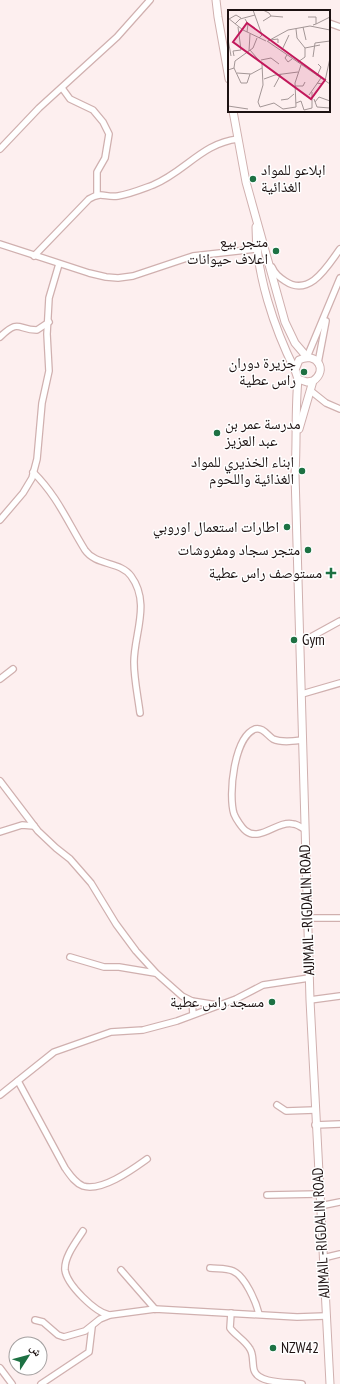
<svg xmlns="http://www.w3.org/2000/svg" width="340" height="1384" font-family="'PT Sans Narrow','Noto Naskh Arabic',sans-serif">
<rect width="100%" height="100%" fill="#fdefef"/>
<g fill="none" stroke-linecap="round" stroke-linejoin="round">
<!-- minor casing -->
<g stroke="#d0b0af" stroke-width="8">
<g id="minor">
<polyline points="329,23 340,27"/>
<polyline points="62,88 70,99 93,110 103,122 109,134 105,158 97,172 97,194"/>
<polyline points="0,149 39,108 117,37 150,0"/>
<polyline points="0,244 89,273 106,277 118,278 133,276 193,256 256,249 259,245"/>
<path d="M34 256 89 199C102 191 105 198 118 196 130 194 142 189 153 185 185 172 202 143 238 139"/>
<path d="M272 267C275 274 279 277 285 281 310 298 328 265 340 249"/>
<path d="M0 337C20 318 17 330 37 330L49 322"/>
<polyline points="307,357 340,278"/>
<polyline points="318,363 326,321"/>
<polyline points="311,391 326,403 340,409"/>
<path d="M33 472C58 497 67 521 85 550 96 566 120 561 131 576 151 603 134 634 134 662 134 679 138 697 140 713"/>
<polyline points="0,520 23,493 32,478 37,459 42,403 49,371 47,334 49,298 59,264"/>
<polyline points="300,643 340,621"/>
<polyline points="0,679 13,669"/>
<polyline points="302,694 340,683"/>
<path d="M303 740C294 741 282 743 273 739 267 735 263 727 255 729 234 737 228 795 234 814 236 819 242 828 246 831 260 842 278 820 293 824 296 824 301 827 304 829"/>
<polyline points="0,781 38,831 56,848 70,859 91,883 116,924 136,951 156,973 182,996 192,1001 217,1005"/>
<polyline points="0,832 22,825 34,826"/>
<polyline points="307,918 340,918"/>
<polyline points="70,957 104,967 119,967 155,973"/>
<polyline points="310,1000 340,996"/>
<polyline points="192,1001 193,1014"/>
<path d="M18 1081 65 1168C70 1175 75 1183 83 1186 102 1192 133 1169 147 1159"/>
<polyline points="0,1095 54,1052 111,1032 143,1030 177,1021 236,999 263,985 309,978"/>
<polyline points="277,1105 286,1111 315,1110"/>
<polyline points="315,1125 340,1124"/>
<polyline points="267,1195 319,1194"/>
<polyline points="320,1206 340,1202"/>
<path d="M83 1231C76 1242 64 1257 65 1270 67 1285 95 1312 109 1315"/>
<polyline points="323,1258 340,1254"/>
<path d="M210 1268C217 1269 226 1268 233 1271 245 1276 256 1302 259 1314"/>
<polyline points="121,1270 155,1309"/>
<path d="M231 1313 230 1328C236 1336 245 1340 250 1349 254 1355 252 1363 254 1370 258 1384 288 1382 302 1384"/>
<polyline points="35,1320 43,1322 58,1335 64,1337 85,1331 100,1319 110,1315 155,1309 297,1317 325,1316"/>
<polyline points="0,1368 12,1384"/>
<polyline points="41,1384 89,1352 92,1327"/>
</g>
</g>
<!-- major casing -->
<g stroke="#d0b0af" stroke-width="9">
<g id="major">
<polyline points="216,0 218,17 229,79"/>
<polyline points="233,111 246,182 285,322 295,343 307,357"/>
<path d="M256 227C256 274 274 328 295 370"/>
<path d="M298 379C295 411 297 442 295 474L310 1000 330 1384"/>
<path d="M299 429 313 381C329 370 316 351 299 360L295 370 298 379 307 382 313 381"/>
</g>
</g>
<!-- minor -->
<use href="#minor" stroke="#fff" stroke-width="5.5"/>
<!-- major -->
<use href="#major" stroke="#fff" stroke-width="7"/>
</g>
<!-- markers -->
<g fill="#1d7143" stroke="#fff" stroke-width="1.5">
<circle cx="253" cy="179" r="4"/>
<circle cx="276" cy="251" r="4"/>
<circle cx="304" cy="372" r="4"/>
<circle cx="217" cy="433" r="4"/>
<circle cx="302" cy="471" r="4"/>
<circle cx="287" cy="527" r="4"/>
<circle cx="308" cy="550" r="4"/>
<path d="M329 567h4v4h4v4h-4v4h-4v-4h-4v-4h4z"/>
<circle cx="294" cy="640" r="4"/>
<circle cx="272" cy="1002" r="4"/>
<circle cx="273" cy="1348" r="4"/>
</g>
<g text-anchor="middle" stroke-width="3" stroke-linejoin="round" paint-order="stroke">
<!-- poi labels -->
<g font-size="15" fill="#1c1111" stroke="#fff" text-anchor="end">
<text x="261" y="175" text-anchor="start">ابلاعو للمواد<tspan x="261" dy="17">الغذائية</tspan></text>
<text x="268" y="247">متجر بيع<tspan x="268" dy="17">اعلاف حيوانات</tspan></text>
<text x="296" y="368">جزيرة دوران<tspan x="296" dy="17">راس عطية</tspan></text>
<text x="225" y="429" text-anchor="start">مدرسة عمر بن<tspan x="225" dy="17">عبد العزيز</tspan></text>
<text x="294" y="467">ابناء الخذيري للمواد<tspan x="294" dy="17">الغذائية واللحوم</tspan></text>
<text x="279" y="532">اطارات استعمال اوروبي</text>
<text x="300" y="555">متجر سجاد ومفروشات</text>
<text x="322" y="578">مستوصف راس عطية</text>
<text x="302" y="645" text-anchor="start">Gym</text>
<text x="264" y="1007">مسجد راس عطية</text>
<text x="281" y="1353" text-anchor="start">NZW42</text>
</g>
<!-- street labels -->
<g font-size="15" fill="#1c1111" stroke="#fff">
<text transform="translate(307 910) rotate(-92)" y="5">AJJMAIL -RIGDALIN ROAD</text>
<text transform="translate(321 1233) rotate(-93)" y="5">AJJMAIL -RIGDALIN ROAD</text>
</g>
</g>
<!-- overview -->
<g transform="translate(228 10)">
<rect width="102" height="102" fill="#fdefef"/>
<path fill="none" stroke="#a39696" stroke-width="1" d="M25 0 34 25 31 28M35 0 41 3 43 6 35 11M43 6 55 7M80 7H88V14L85 15M0 8 15 20 38 31M1 9 8 5 13 8M17 9 20 14 19 22M7 14 12 9 27 5M88 14 102 7M75 17 78 30M68 19 69 28 77 38V47L70 52M0 29 3 46M42 30 50 29V33M39 31 102 74M40 31 60 20 82 16 102 20M77 38 92 35M22 40 34 54 35 75 30 92 32 97 46 93 55 99 68 97 67 73 73 55M54 40 61 25M21 41 22 24M59 45 57 48 60 52 64 49M6 46 5 41 13 40 10 17M85 47 87 33 102 31M33 50 43 48 51 54M6 58 13 73H19L22 64M0 60 6 58 7 51 25 38 29 28M9 63 23 64 34 58M89 66 93 57 90 54M36 69 47 65 70 62M89 73 94 74 97 71 102 48M67 76H75L77 72M46 77 53 64M81 85 93 68M86 89 89 97 102 98M53 90 60 89 66 84M87 92 91 87 102 91M68 93 73 91 76 100 84 98V82M0 96 20 99"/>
<path fill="#c2185b" fill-opacity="0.15" stroke="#c2185b" stroke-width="2" d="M19 13 97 70 83 89 5 32Z"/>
<rect width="102" height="102" fill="none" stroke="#1c1111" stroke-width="2"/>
</g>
<!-- north arrow -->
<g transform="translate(28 1356) rotate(54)"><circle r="19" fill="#ffffff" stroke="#a4a0a0"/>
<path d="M0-3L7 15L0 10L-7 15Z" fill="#1d7143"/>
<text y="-6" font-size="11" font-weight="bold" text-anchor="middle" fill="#1c1111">ش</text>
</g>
</svg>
